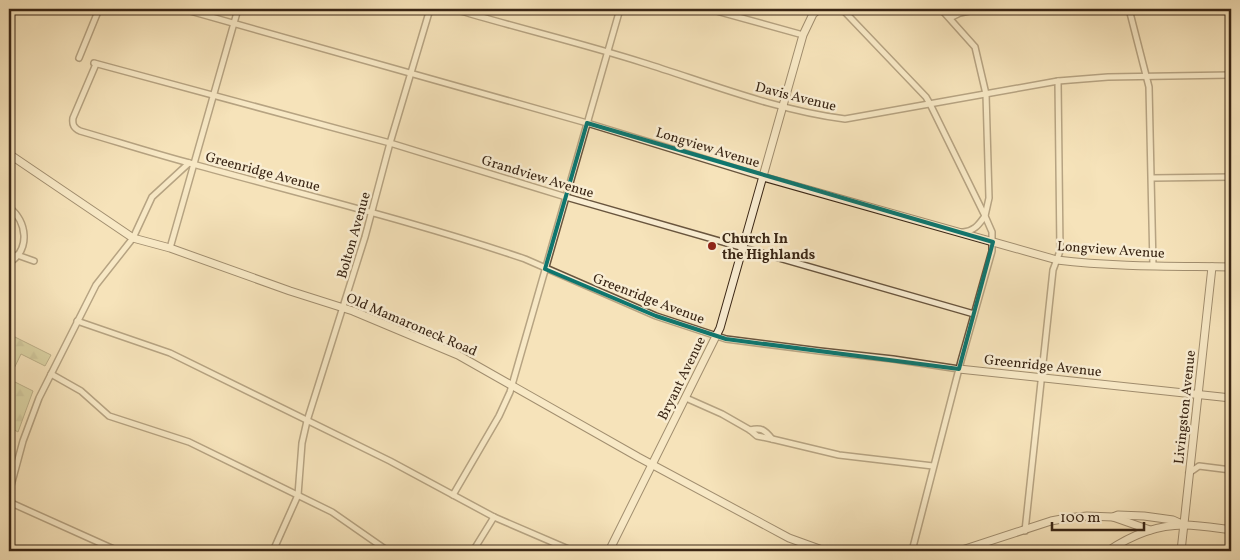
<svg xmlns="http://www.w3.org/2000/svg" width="1240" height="560" font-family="Vollkorn,serif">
<defs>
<pattern id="forest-firs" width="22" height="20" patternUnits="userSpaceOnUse" patternTransform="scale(1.25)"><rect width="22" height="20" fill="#bec38e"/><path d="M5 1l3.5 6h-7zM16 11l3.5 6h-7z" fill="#a4a77a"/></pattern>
</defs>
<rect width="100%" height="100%" fill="#f6e3ba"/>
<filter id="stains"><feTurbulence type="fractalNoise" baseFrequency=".004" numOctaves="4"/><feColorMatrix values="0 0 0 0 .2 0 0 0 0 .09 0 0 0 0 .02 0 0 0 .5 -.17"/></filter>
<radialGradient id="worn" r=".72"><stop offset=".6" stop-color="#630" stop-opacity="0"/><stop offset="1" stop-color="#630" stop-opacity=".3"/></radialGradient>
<!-- forest -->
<polygon fill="url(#forest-firs)" stroke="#7c7452" points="9,334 51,355 45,366 21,354 9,379 33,391 18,432 9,427"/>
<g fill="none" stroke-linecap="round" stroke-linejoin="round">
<!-- street casing -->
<g stroke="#69553e" stroke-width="8">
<g id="street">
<polyline points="183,9 587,123 763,177"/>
<path d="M454 9C517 28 581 43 644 63 708 83 779 111 845 119L1058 81 1108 77 1231 75"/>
<polyline points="709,9 803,35"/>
<path d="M842 9 926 97 930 104 985 216C979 224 975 231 963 232"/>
<polyline points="1129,9 1149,87 1153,266"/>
<polyline points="950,18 960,13 979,9"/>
<polyline points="79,58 99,9"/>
<polyline points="94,63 390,143 566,197 974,314"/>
<path d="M96 64 73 118C72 125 74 128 80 131 118 142 155 154 193 164 304 195 416 222 525 259L656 316 726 339 820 351 893 359 959 369"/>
<polyline points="1152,178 1231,177"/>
<path d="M9 207C27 222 31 249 9 263"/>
<polyline points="170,248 238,9"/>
<polyline points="17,255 34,261"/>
<polyline points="77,321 170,353 390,461 494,517 573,551"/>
<polyline points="51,374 81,391 109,416 189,442 332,512 388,551"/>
<polyline points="686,398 722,414 750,430 757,436 772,439 839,455 933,466"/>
<path d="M750 430C761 427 765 430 772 439"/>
<polyline points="1189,473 1199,466 1231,470"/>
<polyline points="9,493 23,441 39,398 96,285 133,238 152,197 189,163"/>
<polyline points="453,495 499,416 510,392 620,9"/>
<polyline points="9,502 118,551"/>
<polyline points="1025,531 1053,270 1060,251 1058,81"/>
<polyline points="273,551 298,495 302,443 307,421 365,237 390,143 430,9"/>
<polyline points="473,551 494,517"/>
<polyline points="912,551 961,361 992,251 992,232 985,216 989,198 986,94 975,47 941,9"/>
</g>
</g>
<!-- secondary casing -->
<g stroke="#3a2615" stroke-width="9">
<g id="secondary">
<polyline points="9,154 133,238 170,248 290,291 353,311 458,355 638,457 789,538 825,551"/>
<path d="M763 177 1057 260C1115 267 1174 266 1231 267"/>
<polyline points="959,369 1231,398"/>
<polyline points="1113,517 1150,530"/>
<polyline points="609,551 720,328 803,35 813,14 819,9"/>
<polyline points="959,551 1051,521 1067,518 1087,516 1113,517 1118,515 1144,516 1173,520 1184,525"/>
<path d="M1108 551C1130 536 1156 525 1184 525 1200 525 1216 528 1231 530"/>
<polyline points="1181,551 1212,267"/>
</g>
</g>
<!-- street -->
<use href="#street" stroke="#f9edd2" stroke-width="5"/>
<!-- secondary -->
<use href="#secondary" stroke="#f9edd2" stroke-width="7"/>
</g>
<!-- marked area -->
<path d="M0 0H1240V560H0ZM587 123 993 242 959 369 726 339 656 316 545 269Z" fill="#f6e3ba" fill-opacity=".55" fill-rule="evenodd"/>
<path fill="none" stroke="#0f766e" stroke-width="4" stroke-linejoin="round" d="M587 123 993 242 959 369 726 339 656 316 545 269Z"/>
<!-- markers -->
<circle fill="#8f2418" stroke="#f9edd2" stroke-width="2" cx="712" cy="246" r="5"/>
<g text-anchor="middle" stroke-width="5" stroke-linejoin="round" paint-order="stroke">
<!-- street labels -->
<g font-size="14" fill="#3a2615" stroke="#f9edd2">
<text transform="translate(796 96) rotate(14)" y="5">Davis Avenue</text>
<text transform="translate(708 147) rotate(17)" y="5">Longview Avenue</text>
<text transform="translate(263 171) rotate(15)" y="5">Greenridge Avenue</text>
<text transform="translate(538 176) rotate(17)" y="5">Grandview Avenue</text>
<text transform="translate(353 235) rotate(-74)" y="5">Bolton Avenue</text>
<text transform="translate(1111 249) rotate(4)" y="5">Longview Avenue</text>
<text transform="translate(649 298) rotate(21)" y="5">Greenridge Avenue</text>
<text transform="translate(412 324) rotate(23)" y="5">Old Mamaroneck Road</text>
<text transform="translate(1043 365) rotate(6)" y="5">Greenridge Avenue</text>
<text transform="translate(681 378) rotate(-64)" y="5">Bryant Avenue</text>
<text transform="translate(1184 407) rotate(-84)" y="5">Livingston Avenue</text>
</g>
<!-- poi labels -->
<g font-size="14" font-weight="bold" fill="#3a2615" stroke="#f9edd2" text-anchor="start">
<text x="722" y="243">Church In<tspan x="722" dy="16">the Highlands</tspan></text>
</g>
</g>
<!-- margin -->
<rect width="1240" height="560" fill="none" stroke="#f6e3ba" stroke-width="30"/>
<rect x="10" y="10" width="1220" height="540" fill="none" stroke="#3a2615" stroke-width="2.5"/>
<rect x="15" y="15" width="1210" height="530" fill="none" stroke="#3a2615"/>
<!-- scale -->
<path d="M1052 522v8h92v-8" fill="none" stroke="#3a2615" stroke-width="2.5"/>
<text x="1060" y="522" font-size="15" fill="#3a2615" stroke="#f9edd2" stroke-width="4" paint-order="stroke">100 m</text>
<rect width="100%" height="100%" filter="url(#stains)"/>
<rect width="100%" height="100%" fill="url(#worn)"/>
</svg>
